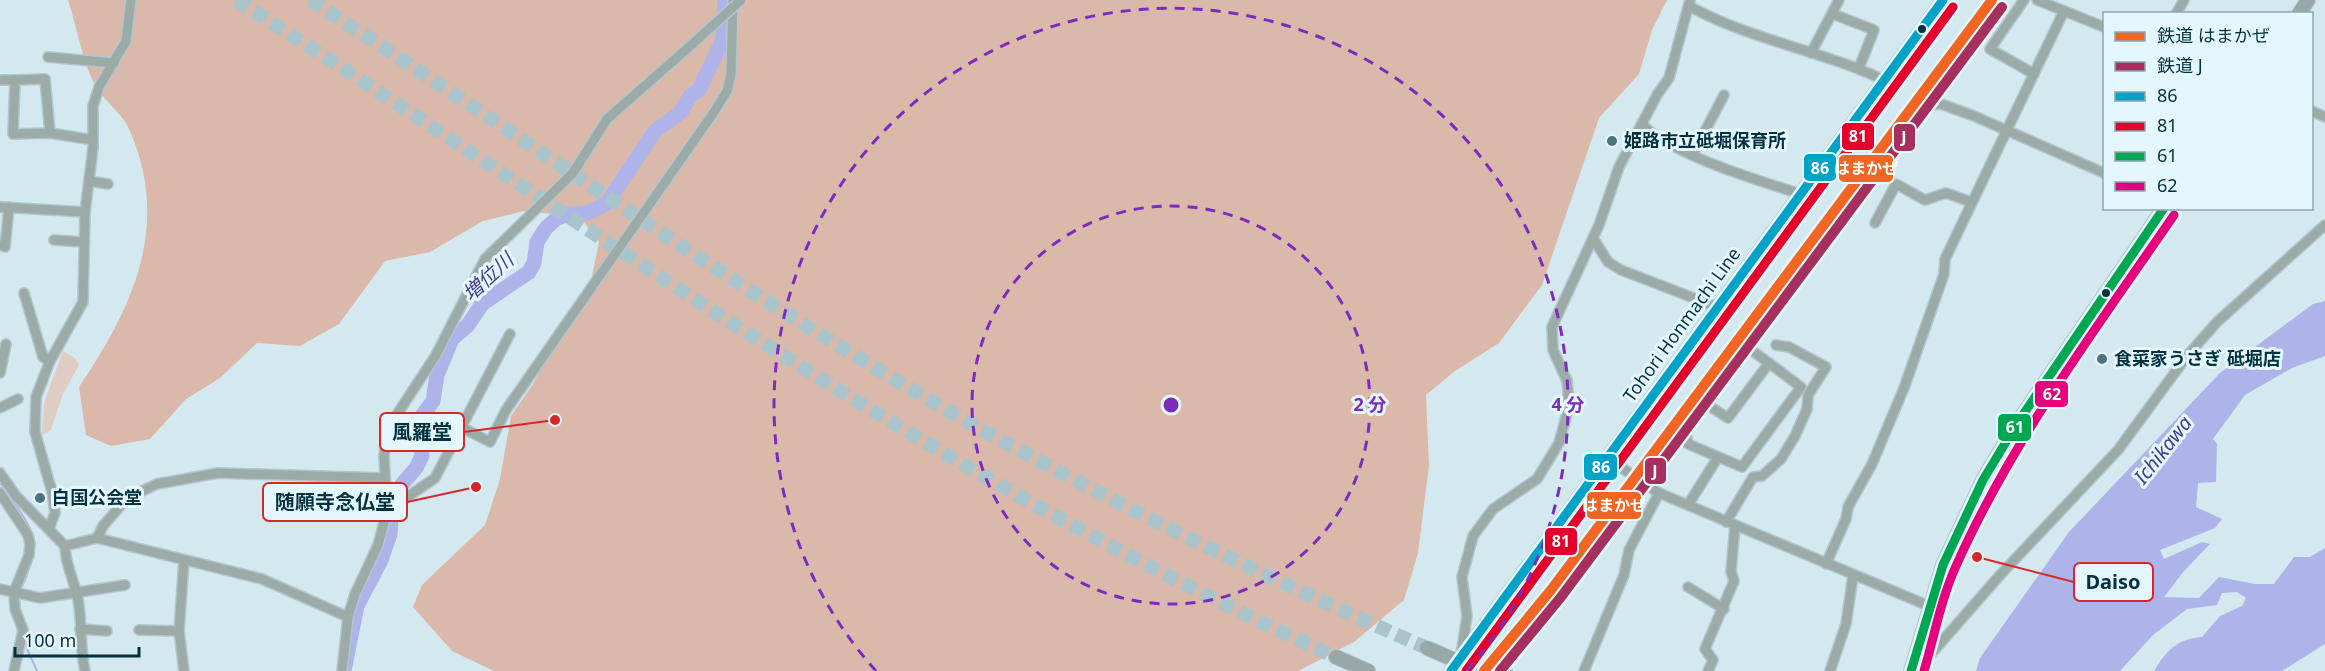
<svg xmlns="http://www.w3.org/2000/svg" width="2325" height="671" font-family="'Noto Sans','Noto Sans JP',sans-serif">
<rect width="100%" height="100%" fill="#d4e8ef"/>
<!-- green -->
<polygon fill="#dfcdc5" points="63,351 75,358 79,365 63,394 51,430 42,435 44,403"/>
<!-- forest -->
<path fill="#dab9ab" d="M68 0H1667L1652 30 1639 74 1599 118 1542 285 1499 343 1455 371 1426 395 1429 466 1418 553 1404 600 1354 642 1298 671H494L452 651 413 607 422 585 485 525 500 479 511 416 533 384 559 334 586 306 599 242 580 217 524 211 483 221 430 252 385 261 339 324 300 346 257 343 220 378 186 399 150 439 111 446 86 435 79 387C133 307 171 226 130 131 123 113 103 101 94 83 83 62 76 24 68 0Z"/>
<!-- water -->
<path fill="#aeb4e9" d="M2325 301V356L2292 368 2245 395 2213 439 2217 444 2216 482 2198 483 2196 507 2222 519 2215 528 2160 550 2164 559 2202 542 2210 544 2184 571 2164 597 2199 598 2219 577 2255 584H2274L2294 557H2310L2325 548V644L2282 671H2154C2167 650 2177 639 2202 637L2220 616 2242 606 2246 598 2237 592 2222 593 2217 605 2187 609 2153 635 2120 671H1976L1980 658 2069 532 2220 373 2313 304Z"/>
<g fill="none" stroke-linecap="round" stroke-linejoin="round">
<!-- stream -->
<g stroke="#aeb4e9" stroke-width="2">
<path d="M0 483C31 528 46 536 20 591"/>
<polyline points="19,596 20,611"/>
<polyline points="27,631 27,649 37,671"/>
</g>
<!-- river -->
<polyline stroke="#aeb4e9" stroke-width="15" points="344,671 357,606 381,560 390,534 393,495 416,468 422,456 419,420 433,401 437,375 452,339 468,325 482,304 529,272 534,263 537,242 546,228 557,218 570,214 588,213 607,203 655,131 681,112 690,96 699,90 723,39 725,0"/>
<!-- highway-tunnel -->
<g stroke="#aac4cc" stroke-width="14" stroke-dasharray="14 7" stroke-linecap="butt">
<path d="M236 0C439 128 637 266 842 392 1002 490 1165 579 1336 657"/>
<path d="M310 0C491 115 665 241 849 352 1034 465 1228 561 1427 648"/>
</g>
<!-- minor casing -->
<g stroke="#b1c6cd" stroke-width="12">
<g id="minor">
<polyline points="2024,0 1990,49 2034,74"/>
<polyline points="2037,0 2104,27"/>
<path d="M1689 6C1750 40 1821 50 1884 80"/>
<polyline points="1833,14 1874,30 1859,68"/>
<polyline points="2176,14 2184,0"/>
<polyline points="1811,53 1839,0"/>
<polyline points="48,57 114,63"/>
<polyline points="2,80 15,80"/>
<polyline points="1928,105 1941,104 1974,116 2104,173"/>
<polyline points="2312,111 2325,117"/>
<path d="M1642 124C1670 154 1759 181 1801 194"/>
<polyline points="50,133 45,79 15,80 13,134 50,133 93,140"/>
<polyline points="1693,154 1724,95"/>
<polyline points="89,181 108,184"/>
<polyline points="0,207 85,212"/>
<polyline points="1875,223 1896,184 1925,200 1946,193 1971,202"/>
<polyline points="1593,238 1608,262 1621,270 1717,307"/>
<polyline points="54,240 84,242"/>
<polyline points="0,245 5,247 9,207"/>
<polyline points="24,293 43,357 50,361"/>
<polyline points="1746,346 1801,387 1742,467 1688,444 1686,434 1690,418 1759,329"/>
<polyline points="0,373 6,344"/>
<polyline points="1703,402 1728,418 1769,363"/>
<polyline points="0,408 18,399"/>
<polyline points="461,427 490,442 506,410 714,112 727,91 731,74 733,0"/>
<polyline points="1607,458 1659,493 1929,606"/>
<polyline points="0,473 16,496 65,546"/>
<polyline points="0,493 28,535 30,544 29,555 14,592 15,609 23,630 14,671"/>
<polyline points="1688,505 1718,457"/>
<polyline points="387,511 435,478 510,334"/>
<polyline points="1726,522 1753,477 1762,476 1781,459 1795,436 1807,409 1808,395 1826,367 1789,347 1776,345"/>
<polyline points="49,529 55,513 52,492 35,432 36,397 50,361 83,302 85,212 93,148 93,106 99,87 126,41 131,0"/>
<polyline points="97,538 262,579 348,617"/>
<polyline points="65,546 97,538 103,526 127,498 157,484 218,473 384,478"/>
<path d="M65 546C65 567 77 585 79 606 82 628 80 649 85 671"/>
<polyline points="1826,564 1846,519 1848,507 1872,464 1904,388 1944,274 1945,259 2064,11"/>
<polyline points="1688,587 1724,609"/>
<polyline points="0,589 40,598 125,585"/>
<polyline points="80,629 107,631"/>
<polyline points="139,630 179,631"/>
<polyline points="1461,655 1467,616 1462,577 1473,536 1493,509 1537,479 1559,443 1569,406 1567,381 1553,350 1552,327 1599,225 1619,167 1657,95 1669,78 1690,0"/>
<polyline points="184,671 179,631 184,560"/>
<polyline points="342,671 348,617 355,594 378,545 387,511 384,455 390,425 436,355 485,259 573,173 607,119 689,47"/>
<polyline points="1494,671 1502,669 1507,671"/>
<polyline points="1584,671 1624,575 1629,550 1659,493"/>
<polyline points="1708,671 1713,660 1705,649 1734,581 1731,571 1735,526"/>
<polyline points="1830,671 1846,624 1853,576"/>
<polyline points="1916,671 2001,574 2118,450 2187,356 2217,322 2325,225"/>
</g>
</g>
<!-- major casing -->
<g stroke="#b1c6cd" stroke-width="15">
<polyline id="major" points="1451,671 1943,0"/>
</g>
<!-- highway casing -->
<g stroke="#b1c6cd" stroke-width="16">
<g id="highway">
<polyline points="2299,14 2308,0"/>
<polyline points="1336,657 1368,671"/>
<polyline points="1911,671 1943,565 1983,480 2018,422 2164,208"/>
</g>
</g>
<!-- minor -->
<use href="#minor" stroke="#9daba8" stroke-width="9"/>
<!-- major -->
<use href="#major" stroke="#98acab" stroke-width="12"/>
<!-- highway -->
<use href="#highway" stroke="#98a8a8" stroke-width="14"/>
<!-- minor-bridge casing -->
<g stroke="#b1c6cd" stroke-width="12" stroke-linecap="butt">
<polyline id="minor-bridge" points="689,47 741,0"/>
</g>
<!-- highway-bridge casing -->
<g stroke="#b1c6cd" stroke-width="16" stroke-linecap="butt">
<polyline id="highway-bridge" points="1427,648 1480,671"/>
</g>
<!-- minor-bridge -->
<use href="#minor-bridge" stroke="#9daba8" stroke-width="9"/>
<!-- highway-bridge -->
<use href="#highway-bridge" stroke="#98a8a8" stroke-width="14"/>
<!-- bus-1 casing -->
<g stroke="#e5f7fe" stroke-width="14">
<polyline id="bus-1" points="1451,671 1943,0"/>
</g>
<!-- bus-2 casing -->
<g stroke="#e5f7fe" stroke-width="14">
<polyline id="bus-2" points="1466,671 1953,7"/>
</g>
<!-- bus-3 casing -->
<g stroke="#e5f7fe" stroke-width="14">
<polyline id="bus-3" points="1911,671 1943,565 1983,480 2018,422 2164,208"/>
</g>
<!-- bus-4 casing -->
<g stroke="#e5f7fe" stroke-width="14">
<path id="bus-4" d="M1924 671C1934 637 1941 599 1956 566 2012 440 2096 329 2174 215"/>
</g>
<!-- bus-1 -->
<use href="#bus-1" stroke="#00a3c7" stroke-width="9"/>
<!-- bus-2 -->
<use href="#bus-2" stroke="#e4002b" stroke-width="9"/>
<!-- bus-3 -->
<use href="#bus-3" stroke="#00a651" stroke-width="9"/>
<!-- bus-4 -->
<use href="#bus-4" stroke="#e5007d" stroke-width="9"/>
<!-- rail-1 casing -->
<g stroke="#e5f7fe" stroke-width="15">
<polyline id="rail-1" points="1484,671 1551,590 1992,0"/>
</g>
<!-- rail-2 casing -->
<g stroke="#e5f7fe" stroke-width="15">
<polyline id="rail-2" points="1500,671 1561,597 2002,7"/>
</g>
<!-- rail-1 -->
<use href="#rail-1" stroke="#f26522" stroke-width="10"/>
<!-- rail-2 -->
<use href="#rail-2" stroke="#a52f5d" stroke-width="10"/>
</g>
<!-- distance rings -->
<g fill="none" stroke="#7b2cbf" stroke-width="3" stroke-dasharray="10 8">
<circle cx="1171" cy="405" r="199"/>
<path d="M876 671A397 397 0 1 1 1466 671"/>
</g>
<!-- markers -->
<g fill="#023240" stroke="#e5f7fe" stroke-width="2">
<circle cx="1922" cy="29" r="5"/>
<circle cx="2106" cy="293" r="5"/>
</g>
<g fill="#4c727d" stroke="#e5f7fe" stroke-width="2">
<circle cx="1612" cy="141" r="6"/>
<circle cx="2102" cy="359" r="6"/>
<circle cx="40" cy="498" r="6"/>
</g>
<g text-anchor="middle" stroke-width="6" stroke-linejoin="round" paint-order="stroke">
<!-- poi labels -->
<g font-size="18" font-weight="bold" fill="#023240" stroke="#e5f7fe" text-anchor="start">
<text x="1624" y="147">姫路市立砥堀保育所</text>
<text x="2114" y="365">食菜家うさぎ 砥堀店</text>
<text x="52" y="504">白国公会堂</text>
</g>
<!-- street labels -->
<g font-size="18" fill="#023240" stroke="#e5f7fe">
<text transform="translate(1682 325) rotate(-54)" y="6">Tohori Honmachi Line</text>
</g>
<!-- water labels -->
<g font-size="20" font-style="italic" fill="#443c90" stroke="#e5f7fe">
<text transform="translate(488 277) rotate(-42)" y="7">増位川</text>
<text transform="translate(2163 450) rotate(-52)" y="7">Ichikawa</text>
</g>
</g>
<circle cx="1171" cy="405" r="9" fill="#7b2cbf" stroke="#e5f7fe" stroke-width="3"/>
<g font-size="18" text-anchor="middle" font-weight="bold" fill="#7b2cbf" stroke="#e5f7fe" stroke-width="6" stroke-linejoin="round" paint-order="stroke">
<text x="1370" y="411">2 分</text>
<text x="1568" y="411">4 分</text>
</g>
<!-- callouts -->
<path fill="none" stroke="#d62828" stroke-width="2" d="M555 420L464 432M476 487L407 502M1977 557L2074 582"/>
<g fill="#d62828" stroke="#e5f7fe" stroke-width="2">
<circle cx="555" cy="420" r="6"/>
<circle cx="476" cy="487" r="6"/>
<circle cx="1977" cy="557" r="6"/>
</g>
<g fill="#e5f7fe" stroke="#d62828" stroke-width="2">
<rect x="380" y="413" width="84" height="38" rx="6"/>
<rect x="263" y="483" width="144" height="38" rx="6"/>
<rect x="2074" y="563" width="79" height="38" rx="6"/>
</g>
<g font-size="20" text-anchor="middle" font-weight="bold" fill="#023240">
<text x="422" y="439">風羅堂</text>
<text x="335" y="509">随願寺念仏堂</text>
<text x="2113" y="589">Daiso</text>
</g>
<g stroke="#e5f7fe" stroke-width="2">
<rect x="1841" y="122" width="34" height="29" rx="6" fill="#e4002b"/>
<rect x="1893" y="123" width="23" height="29" rx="6" fill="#a52f5d"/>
<rect x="1803" y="153" width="34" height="29" rx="6" fill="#00a3c7"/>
<rect x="1838" y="154" width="56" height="29" rx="6" fill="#f26522"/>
<rect x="2034" y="380" width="35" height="28" rx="6" fill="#e5007d"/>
<rect x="1997" y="413" width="35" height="29" rx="6" fill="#00a651"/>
<rect x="1583" y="453" width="35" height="28" rx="6" fill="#00a3c7"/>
<rect x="1644" y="457" width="23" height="28" rx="6" fill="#a52f5d"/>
<rect x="1586" y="491" width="56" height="29" rx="6" fill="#f26522"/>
<rect x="1544" y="527" width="34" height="29" rx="6" fill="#e4002b"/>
</g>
<g font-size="16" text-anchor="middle" font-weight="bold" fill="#fff">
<text x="1858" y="142">81</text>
<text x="1904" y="143">J</text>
<text x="1820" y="174">86</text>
<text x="1866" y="174">はまかぜ</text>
<text x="2052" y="400">62</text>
<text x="2015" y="433">61</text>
<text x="1601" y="473">86</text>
<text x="1655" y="477">J</text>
<text x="1614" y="511">はまかぜ</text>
<text x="1561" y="547">81</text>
</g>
<!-- legend -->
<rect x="2103" y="12" width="210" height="198" fill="#e5f7fe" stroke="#8aa8b2" stroke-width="1.5"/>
<rect x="2115" y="32" width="30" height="9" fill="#f26522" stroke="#8aa8b2" stroke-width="1.5"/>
<text x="2157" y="42" font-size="18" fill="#023240">鉄道 はまかぜ</text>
<rect x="2115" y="62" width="30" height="9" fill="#a52f5d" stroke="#8aa8b2" stroke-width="1.5"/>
<text x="2157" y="72" font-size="18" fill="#023240">鉄道 J</text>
<rect x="2115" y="92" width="30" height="9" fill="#00a3c7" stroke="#8aa8b2" stroke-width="1.5"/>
<text x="2157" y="102" font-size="18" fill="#023240">86</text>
<rect x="2115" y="122" width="30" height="9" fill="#e4002b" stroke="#8aa8b2" stroke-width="1.5"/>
<text x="2157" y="132" font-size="18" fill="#023240">81</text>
<rect x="2115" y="152" width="30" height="9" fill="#00a651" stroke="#8aa8b2" stroke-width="1.5"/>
<text x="2157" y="162" font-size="18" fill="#023240">61</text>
<rect x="2115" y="182" width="30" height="9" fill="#e5007d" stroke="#8aa8b2" stroke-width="1.5"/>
<text x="2157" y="192" font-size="18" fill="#023240">62</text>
<!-- scale -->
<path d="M15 647v9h124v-9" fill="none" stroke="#023240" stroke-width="3"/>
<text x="24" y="647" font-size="18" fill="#023240" stroke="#e5f7fe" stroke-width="4.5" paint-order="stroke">100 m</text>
</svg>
